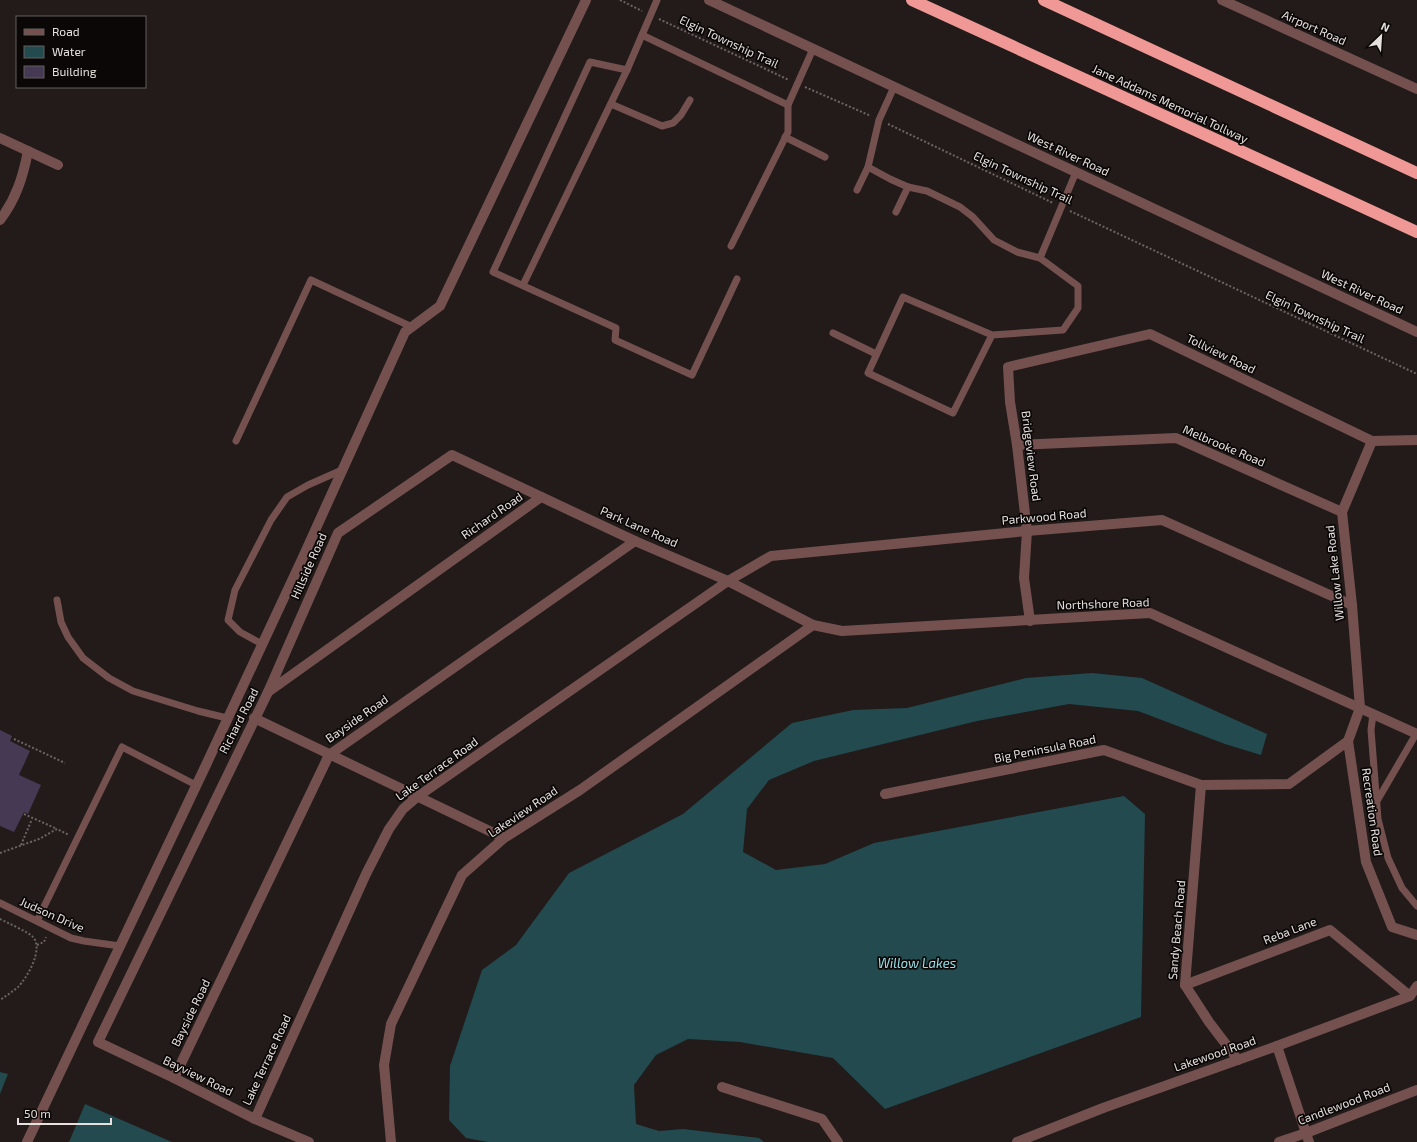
<svg xmlns="http://www.w3.org/2000/svg" width="1417" height="1142" font-family="'Exo 2',sans-serif">
<rect width="100%" height="100%" fill="#221b19"/>
<!-- water -->
<g fill="#224a4f">
<polygon points="1092,673 1142,678 1267,734 1261,755 1225,744 1138,711 1069,704 977,721 814,761 769,780 747,809 743,852 776,870 825,864 874,843 1124,796 1145,814 1141,1017 885,1109 833,1058 740,1042 688,1039 656,1055 634,1085 636,1124 659,1131 683,1129 759,1138 764,1142 488,1142 466,1138 449,1120 450,1066 482,970 516,945 569,873 683,814 792,723 853,710 907,708 1026,678"/>
<polygon points="0,1072 8,1074 0,1094"/>
<polygon points="85,1104 172,1142 69,1142"/>
</g>
<!-- building -->
<polygon fill="#453953" points="0,730 12,736 10,741 30,751 19,775 41,785 28,814 24,812 14,832 0,826"/>
<g fill="none" stroke-linecap="round" stroke-linejoin="round">
<!-- path -->
<g stroke="#6c6563" stroke-width="2" stroke-dasharray="2 2" stroke-linecap="butt">
<polyline points="620,0 642,11"/>
<polyline points="659,19 789,80"/>
<polyline points="805,87 871,116"/>
<polyline points="888,124 1053,203"/>
<polyline points="1070,211 1417,374"/>
<polyline points="14,739 65,763"/>
<polyline points="24,814 57,829"/>
<polyline points="21,845 32,819"/>
<polyline points="0,853 39,839 57,829 69,835"/>
<polyline points="26,905 35,903"/>
<path d="M0 919C6 922 30 933 33 937 44 949 27 978 18 987 12 992 6 996 0 1000"/>
<polyline points="37,945 44,942 46,937"/>
</g>
<!-- lane -->
<g stroke="#74514f" stroke-width="7">
<polyline points="657,0 627,70 590,62 493,272 616,328 615,340 692,375 737,279"/>
<polyline points="642,35 788,105"/>
<polyline points="894,87 879,120 868,167 890,179 908,187 927,191 960,207 973,217 994,240 1017,252 1040,258"/>
<polyline points="611,104 662,126 673,123 681,115 690,100"/>
<polyline points="785,137 825,157"/>
<polyline points="857,190 868,167"/>
<polyline points="896,212 908,187"/>
<polyline points="731,246 788,132 788,105 813,49"/>
<polyline points="523,285 627,70"/>
<polyline points="833,333 876,354"/>
<polyline points="992,335 903,297 868,373 953,413 992,335 1063,330 1078,308 1078,286 1040,258 1076,172"/>
<polyline points="236,441 311,280 412,327"/>
<polyline points="57,600 61,622 68,637 83,658 109,678 133,691 198,711 227,718"/>
<polyline points="262,644 240,632 228,620 235,590 271,520 287,497 308,485 342,470"/>
<polyline points="1373,714 1371,730 1378,819 1388,858 1402,888 1417,906"/>
<polyline points="1377,801 1416,734"/>
<polyline points="0,903 71,938 84,941 120,946"/>
<polyline points="37,921 122,747 196,785"/>
</g>
<!-- street -->
<g stroke="#74514f" stroke-width="10">
<polyline points="709,0 1417,332"/>
<polyline points="1222,0 1417,89"/>
<polyline points="0,138 58,165"/>
<path d="M0 220C16 199 23 177 28 151"/>
<polyline points="1017,445 1176,438 1342,512"/>
<polyline points="1030,621 1024,578 1027,531 1017,445 1010,402 1008,367 1150,334 1372,441 1417,440"/>
<polyline points="268,692 338,533 452,455 635,541 728,581 813,625 842,631 1150,613 1417,734"/>
<polyline points="254,718 504,838"/>
<polyline points="1348,741 1366,862 1392,927 1417,935"/>
<polyline points="1201,785 1185,985 1209,1022 1238,1060"/>
<polyline points="885,794 1104,750 1201,785 1289,784 1348,741 1360,708 1352,605 1342,512 1372,441"/>
<polyline points="1185,985 1330,930 1410,996"/>
<polyline points="1277,1046 1309,1142"/>
<polyline points="174,1078 329,755 635,541"/>
<polyline points="722,1087 822,1119 838,1142"/>
<polyline points="255,1119 366,874 389,829 403,809 417,797 728,581 771,556 1027,531 1162,520 1352,605"/>
<polyline points="27,1142 206,765 303,557 405,332 440,306 586,0"/>
<polyline points="309,1142 255,1119 174,1078 98,1042 268,692 541,497"/>
<polyline points="391,1142 384,1065 391,1024 462,875 504,838 580,790 813,625"/>
<polyline points="1017,1142 1103,1108 1277,1046 1410,996 1417,986"/>
<polyline points="1279,1142 1306,1133 1417,1090"/>
</g>
<!-- highway -->
<g stroke="#ef9895" stroke-width="12">
<polyline points="912,0 1417,232"/>
<polyline points="1044,0 1417,173"/>
</g>
</g>
<g text-anchor="middle" stroke-width="3.5" stroke-linejoin="round" paint-order="stroke">
<!-- street labels -->
<g font-size="12" fill="#e6e1df" stroke="#0a0706">
<text transform="translate(1314 28) rotate(24)" y="4">Airport Road</text>
<text transform="translate(729 42) rotate(25)" y="4">Elgin Township Trail</text>
<text transform="translate(1170 104) rotate(25)" y="4">Jane Addams Memorial Tollway</text>
<text transform="translate(1068 154) rotate(25)" y="4">West River Road</text>
<text transform="translate(1023 178) rotate(25)" y="4">Elgin Township Trail</text>
<text transform="translate(1362 292) rotate(25)" y="4">West River Road</text>
<text transform="translate(1315 317) rotate(25)" y="4">Elgin Township Trail</text>
<text transform="translate(1221 354) rotate(26)" y="4">Tollview Road</text>
<text transform="translate(1224 446) rotate(23)" y="4">Melbrooke Road</text>
<text transform="translate(1031 456) rotate(83)" y="4">Bridgeview Road</text>
<text transform="translate(492 516) rotate(-35)" y="4">Richard Road</text>
<text transform="translate(1044 517) rotate(-5)" y="4">Parkwood Road</text>
<text transform="translate(639 527) rotate(24)" y="4">Park Lane Road</text>
<text transform="translate(309 566) rotate(-66)" y="4">Hillside Road</text>
<text transform="translate(1335 573) rotate(-96)" y="4">Willow Lake Road</text>
<text transform="translate(1103 604) rotate(-2)" y="4">Northshore Road</text>
<text transform="translate(357 719) rotate(-35)" y="4">Bayside Road</text>
<text transform="translate(239 721) rotate(-63)" y="4">Richard Road</text>
<text transform="translate(1045 749) rotate(-11)" y="4">Big Peninsula Road</text>
<text transform="translate(437 769) rotate(-36)" y="4">Lake Terrace Road</text>
<text transform="translate(523 812) rotate(-34)" y="4">Lakeview Road</text>
<text transform="translate(1372 812) rotate(82)" y="4">Recreation Road</text>
<text transform="translate(52 915) rotate(24)" y="4">Judson Drive</text>
<text transform="translate(1177 930) rotate(-85)" y="4">Sandy Beach Road</text>
<text transform="translate(1290 931) rotate(-21)" y="4">Reba Lane</text>
<text transform="translate(191 1013) rotate(-64)" y="4">Bayside Road</text>
<text transform="translate(1215 1054) rotate(-19)" y="4">Lakewood Road</text>
<text transform="translate(267 1060) rotate(-65)" y="4">Lake Terrace Road</text>
<text transform="translate(198 1076) rotate(26)" y="4">Bayview Road</text>
<text transform="translate(1344 1104) rotate(-21)" y="4">Candlewood Road</text>
</g>
<!-- water labels -->
<g font-size="13" font-style="italic" fill="#95e1e9" stroke="#0a0706">
<text x="917" y="968">Willow Lakes</text>
</g>
</g>
<!-- legend -->
<rect x="16" y="16" width="130" height="72" fill="#0a0706" stroke="#625e5d"/>
<rect x="24" y="29" width="20" height="6" fill="#74514f" stroke="#625e5d"/>
<text x="52" y="36" font-size="12" fill="#e6e1df">Road</text>
<rect x="24" y="46" width="20" height="12" fill="#224a4f" stroke="#625e5d"/>
<text x="52" y="56" font-size="12" fill="#e6e1df">Water</text>
<rect x="24" y="66" width="20" height="12" fill="#453953" stroke="#625e5d"/>
<text x="52" y="76" font-size="12" fill="#e6e1df">Building</text>
<!-- north arrow -->
<g transform="translate(1381 36) rotate(25)" stroke="#0a0706" stroke-width="3" paint-order="stroke">
<path d="M0-3L7 15L0 10L-7 15Z" fill="#e6e1df"/>
<text y="-6" font-size="11" font-weight="bold" text-anchor="middle" fill="#e6e1df">N</text>
</g>
<!-- scale -->
<path d="M18 1118v6h93v-6" fill="none" stroke="#e6e1df" stroke-width="2"/>
<text x="24" y="1118" font-size="12" fill="#e6e1df" stroke="#0a0706" stroke-width="3" paint-order="stroke">50 m</text>
</svg>
